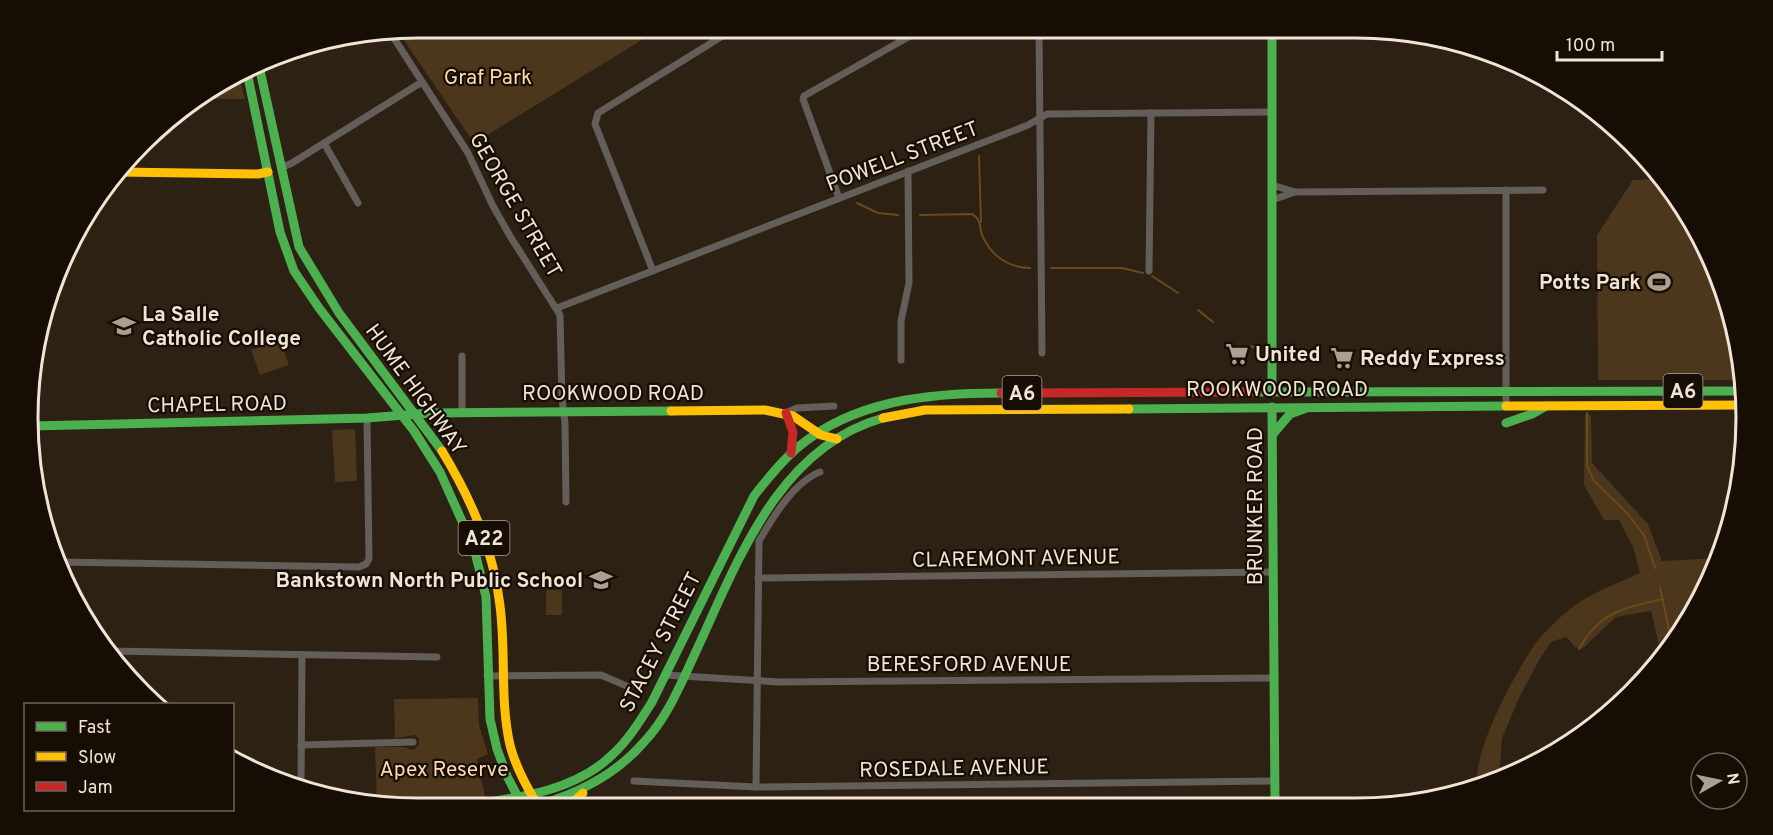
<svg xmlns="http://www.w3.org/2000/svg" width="1773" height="835" font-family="Overpass,sans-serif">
<rect width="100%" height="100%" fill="#2c2112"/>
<!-- green -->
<g fill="#4c371d">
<polygon points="418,27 663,27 474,143 397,30"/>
<polygon points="239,76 245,99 197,99"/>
<polygon points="1663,179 1680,201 1716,268 1739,342 1742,380 1598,380 1597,235 1633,180"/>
<polygon points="280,340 289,365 260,375 251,350"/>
<path d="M1585 414 1591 415 1592 463 1648 524 1662 561 1719 558 1716 567 1662 658 1651 611 1616 617 1582 649 1575 647 1566 637 1551 642 1538 662 1519 698 1502 738 1499 780 1477 786C1473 751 1513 677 1533 647 1541 635 1553 624 1564 614 1587 594 1613 585 1640 573L1633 547 1619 520H1604L1584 485Z"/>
<polygon points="355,429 357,481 335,482 332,430"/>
<rect x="546" y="590" width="16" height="25"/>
<path d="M478 698 479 725 488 754 477 759 485 797 429 808 377 804 375 747H404L412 750C418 748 419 745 419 739L415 735 395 738 394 699Z"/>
</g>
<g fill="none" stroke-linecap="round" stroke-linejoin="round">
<!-- stream -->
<g stroke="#6b491b" stroke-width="2">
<path d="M1365 28C1390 40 1412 43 1439 37"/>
<polyline points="979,156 981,222"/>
<polyline points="857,203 878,213 898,215"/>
<path d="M920 215 972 214C983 220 978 229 984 239 993 257 1010 268 1030 268"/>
<polyline points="1051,268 1122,268 1143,273"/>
<polyline points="1152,276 1178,293"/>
<polyline points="1198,310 1213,322"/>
<polyline points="1250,346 1261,349"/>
<polyline points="1587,413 1587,466 1594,481 1627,513 1644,535 1655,568"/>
<polyline points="1660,588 1672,643"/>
<path d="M1579 649C1600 611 1625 608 1663 599"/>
</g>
<!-- street -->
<g stroke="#635e59" stroke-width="7">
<polyline points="1039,27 1042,353"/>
<polyline points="390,32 468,153 493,206 510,236 560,315 562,399 565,423 566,502"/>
<polyline points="324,143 358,203"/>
<polyline points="281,168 292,163 422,82"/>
<polyline points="1272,185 1295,192 1543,190"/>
<polyline points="1506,190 1506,405"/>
<polyline points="839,198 803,99 804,96 926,27"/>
<polyline points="1272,200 1295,192"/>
<polyline points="653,271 595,124 598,113 737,27"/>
<polyline points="1149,271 1151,113"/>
<polyline points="557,308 1028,125 1047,114 1272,112"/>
<polyline points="462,356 462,413"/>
<polyline points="901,360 901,321 909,283 908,171"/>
<polyline points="786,413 797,408 834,406"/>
<polyline points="32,426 32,475"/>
<polyline points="59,562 359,567 366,564 369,559 367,418"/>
<polyline points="758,578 1273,572"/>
<polyline points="111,651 437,657"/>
<polyline points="665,675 779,682 1274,678"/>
<polyline points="487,676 601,675 629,687"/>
<polyline points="301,745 413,742"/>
<polyline points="634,781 756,787 1275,781"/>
<path d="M756 787 759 541C773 517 794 482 820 472"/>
<polyline points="301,788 302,655"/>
</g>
<!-- fast -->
<g stroke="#4caf50" stroke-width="9">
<polyline points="1272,27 1272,393"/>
<polyline points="259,66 299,247 339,313 442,451"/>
<polyline points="247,72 280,232 294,271 319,308 414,431 440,472 474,548 486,597 490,719 497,749 507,776 520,801"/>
<polyline points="1257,392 1743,391"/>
<polyline points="1272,407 1275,805"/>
<polyline points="1129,409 1506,406"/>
<polyline points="1506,423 1532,414 1546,406"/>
<polyline points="32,426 367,418 430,413 671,411"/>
<polyline points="1273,434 1290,414 1304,409"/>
<path d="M448 808C503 799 571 796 613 754 629 739 640 721 652 702L754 496C767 479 781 462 797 448 854 400 929 393 1001 393"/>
<path d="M527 808C571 797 614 777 644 742 666 719 679 688 692 660 735 569 775 448 883 418"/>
</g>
<!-- slow -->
<g stroke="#ffc107" stroke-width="9">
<polyline points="119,172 258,174 268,172"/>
<polyline points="1506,406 1745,405"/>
<polyline points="671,411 765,410 793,416 821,435 837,439"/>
<polyline points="883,418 925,410 1129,409"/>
<path d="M442 451C470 497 492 546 499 599 507 647 499 697 510 745 515 765 524 782 534 799"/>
<polyline points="568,807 583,793"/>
</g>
<!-- jam -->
<g stroke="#c62828" stroke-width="9">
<polyline points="1001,393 1257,392"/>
<polyline points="786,413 793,432 791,453"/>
</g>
</g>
<!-- icons -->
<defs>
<g id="stadium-bare" transform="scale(1.8)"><path d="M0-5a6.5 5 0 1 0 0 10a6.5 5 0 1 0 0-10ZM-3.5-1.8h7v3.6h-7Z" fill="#aca090" stroke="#160d04" stroke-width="2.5" paint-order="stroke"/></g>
<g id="school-bare" transform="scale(1.8)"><path d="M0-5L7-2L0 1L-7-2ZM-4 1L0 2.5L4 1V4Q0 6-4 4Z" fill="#aca090" stroke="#160d04" stroke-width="2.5" paint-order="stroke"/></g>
<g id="supermarket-bare" transform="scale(1.8)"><path d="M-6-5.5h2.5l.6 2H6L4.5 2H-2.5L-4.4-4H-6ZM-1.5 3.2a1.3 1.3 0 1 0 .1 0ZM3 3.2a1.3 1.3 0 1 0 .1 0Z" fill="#aca090" stroke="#160d04" stroke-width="2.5" paint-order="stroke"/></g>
</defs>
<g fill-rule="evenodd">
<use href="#stadium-bare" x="1659" y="282"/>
<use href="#school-bare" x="124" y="326"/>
<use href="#supermarket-bare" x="1237" y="354"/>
<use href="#supermarket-bare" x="1342" y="358"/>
<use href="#school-bare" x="601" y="580"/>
</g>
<g text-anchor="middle" stroke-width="4.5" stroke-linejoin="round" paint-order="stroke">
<!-- shield labels -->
<g fill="#160d04" stroke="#afa496" stroke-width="1.5">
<rect x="1663.5" y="374" width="39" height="34" rx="4.5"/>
<rect x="1002.5" y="376" width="39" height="34" rx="4.5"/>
<rect x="458.5" y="521" width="51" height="34" rx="4.5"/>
</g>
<g font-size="20" font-weight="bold" fill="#f1e4d4">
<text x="1683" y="398">A6</text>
<text x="1022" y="400">A6</text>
<text x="484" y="545">A22</text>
</g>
<!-- park labels -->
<g font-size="21" fill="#fddab1" stroke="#160d04">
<text x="488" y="84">Graf Park</text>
<text x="444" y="776">Apex Reserve</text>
</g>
<!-- street labels -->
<g font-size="21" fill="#f1e4d4" stroke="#160d04">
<text transform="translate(902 156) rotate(-21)" y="7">POWELL STREET</text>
<text transform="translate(516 205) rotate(60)" y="7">GEORGE STREET</text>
<text transform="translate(416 389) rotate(54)" y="7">HUME HIGHWAY</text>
<text x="1277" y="396">ROOKWOOD ROAD</text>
<text x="613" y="400">ROOKWOOD ROAD</text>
<text transform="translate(217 404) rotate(-1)" y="7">CHAPEL ROAD</text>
<text transform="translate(1255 506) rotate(-90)" y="7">BRUNKER ROAD</text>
<text transform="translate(1016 558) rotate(-1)" y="7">CLAREMONT AVENUE</text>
<text transform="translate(660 642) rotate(-63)" y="7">STACEY STREET</text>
<text x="969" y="671">BERESFORD AVENUE</text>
<text transform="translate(954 768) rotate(-1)" y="7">ROSEDALE AVENUE</text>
</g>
<!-- poi labels -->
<g font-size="21" font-weight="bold" fill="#f1e4d4" stroke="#160d04" text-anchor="start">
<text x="1641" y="289" text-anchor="end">Potts Park</text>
<text x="142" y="321">La Salle<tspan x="142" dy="24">Catholic College</tspan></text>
<text x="1255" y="361">United</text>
<text x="1360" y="365">Reddy Express</text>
<text x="583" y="587" text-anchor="end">Bankstown North Public School</text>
</g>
</g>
<!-- crop -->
<path d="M0 0H1773V835H0ZM418 38H1356A380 380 0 0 1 1736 418V418A380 380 0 0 1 1356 798H418A380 380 0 0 1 38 418V418A380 380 0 0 1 418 38Z" fill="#160d04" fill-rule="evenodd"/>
<path fill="none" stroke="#f1e4d4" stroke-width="3" d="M418 38H1356A380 380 0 0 1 1736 418V418A380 380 0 0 1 1356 798H418A380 380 0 0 1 38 418V418A380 380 0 0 1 418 38Z"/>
<!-- legend -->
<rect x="24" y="703" width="210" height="108" fill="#160d04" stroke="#6e6357" stroke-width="1.5"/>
<rect x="36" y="722" width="30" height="9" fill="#4caf50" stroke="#6e6357" stroke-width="1.5"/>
<text x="78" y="733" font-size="18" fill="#f1e4d4">Fast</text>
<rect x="36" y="752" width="30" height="9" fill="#ffc107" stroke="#6e6357" stroke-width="1.5"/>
<text x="78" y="763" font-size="18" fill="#f1e4d4">Slow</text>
<rect x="36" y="782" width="30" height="9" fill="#c62828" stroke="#6e6357" stroke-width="1.5"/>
<text x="78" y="793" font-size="18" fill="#f1e4d4">Jam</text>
<!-- north arrow -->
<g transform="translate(1719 781) rotate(81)"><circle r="28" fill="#160d04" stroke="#6e6357" stroke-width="1.5"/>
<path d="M0-4.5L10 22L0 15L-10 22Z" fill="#aca090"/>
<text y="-9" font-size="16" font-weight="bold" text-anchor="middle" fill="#f1e4d4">N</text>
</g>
<!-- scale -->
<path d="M1557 51v9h105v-9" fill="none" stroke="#f1e4d4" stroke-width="3"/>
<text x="1566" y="51" font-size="18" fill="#f1e4d4" stroke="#160d04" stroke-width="4.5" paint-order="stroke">100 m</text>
</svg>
